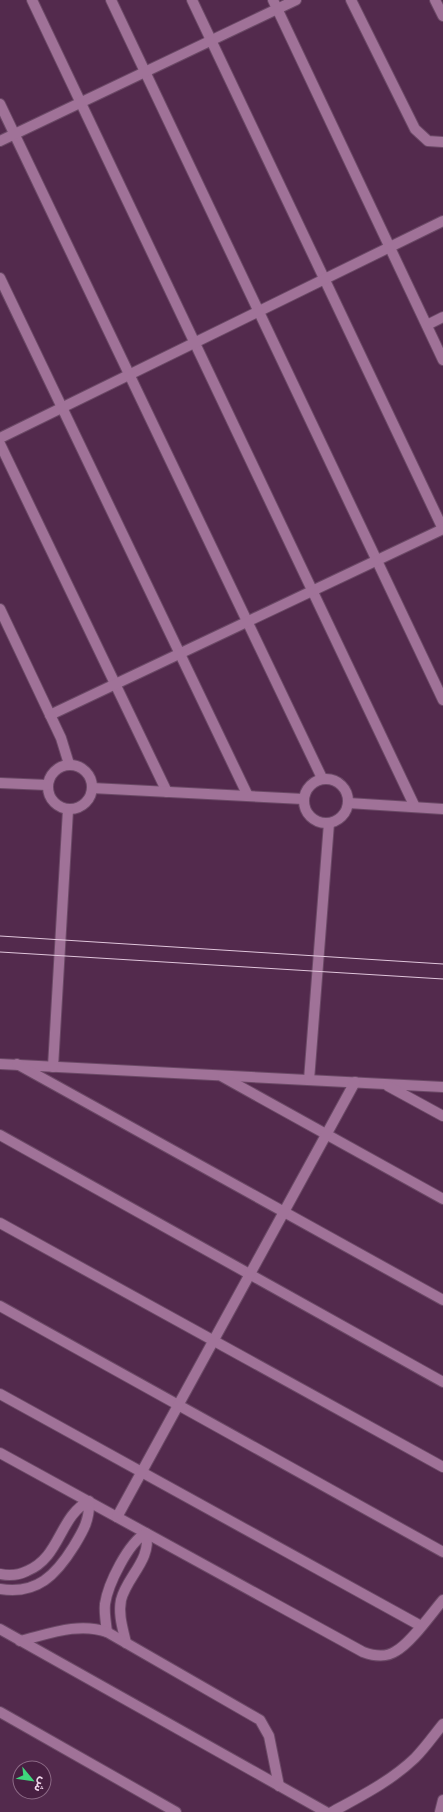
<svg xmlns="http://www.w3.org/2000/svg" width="443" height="1812" font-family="'Noto Sans','Noto Sans Arabic',sans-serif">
<rect width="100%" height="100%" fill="#532a4d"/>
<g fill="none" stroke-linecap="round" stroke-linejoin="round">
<!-- service casing -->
<g stroke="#6b4966" stroke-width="12">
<g id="service">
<polyline points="32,0 415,807"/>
<polyline points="111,0 443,700"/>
<polyline points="192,0 443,529"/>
<polyline points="273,0 443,360"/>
<polyline points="351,0 415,129 428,141 443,142"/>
<polyline points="435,0 443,16"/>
<polyline points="0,104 322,778"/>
<polyline points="0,141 296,0"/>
<polyline points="0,278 248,796"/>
<polyline points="427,325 443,317"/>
<polyline points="0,438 443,221"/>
<polyline points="0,444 167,792"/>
<polyline points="0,609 61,738 69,764"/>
<polyline points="50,715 443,529"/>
<circle cx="70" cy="787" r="22"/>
<circle cx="326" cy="801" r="22"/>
<polyline points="0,783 47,785"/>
<polyline points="92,788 303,799"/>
<polyline points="348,803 443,809"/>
<polyline points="0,1064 443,1087"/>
<polyline points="17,1064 443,1300"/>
<polyline points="53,1067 68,810"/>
<polyline points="223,1077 443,1199"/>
<polyline points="309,1080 329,823"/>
<polyline points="388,1086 443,1116"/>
<polyline points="0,1135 443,1382"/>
<polyline points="0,1223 443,1467"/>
<polyline points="0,1306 443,1552"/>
<polyline points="0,1394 421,1626"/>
<path d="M0 1453 363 1652C374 1656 386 1658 396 1651 411 1643 431 1614 443 1600"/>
<polyline points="117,1517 355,1082"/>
<path d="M0 1574C9 1576 19 1575 27 1571 61 1557 59 1516 89 1501 90 1520 83 1531 74 1546 56 1575 37 1595 0 1589"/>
<path d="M107 1632C106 1623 104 1613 105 1604 108 1584 128 1543 146 1533 152 1560 127 1576 121 1600 118 1615 123 1629 126 1643"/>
<path d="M20 1641C49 1634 78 1622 107 1632L260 1720 269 1736 279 1786"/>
<path d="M332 1812C361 1796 391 1781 415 1758 425 1748 434 1735 443 1724"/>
<polyline points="440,1812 443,1800"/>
</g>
</g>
<!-- minor casing -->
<g stroke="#6b4966" stroke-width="12">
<g id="minor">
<polyline points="0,1629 326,1812"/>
<polyline points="0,1712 176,1812"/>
</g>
</g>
<!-- service -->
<use href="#service" stroke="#a07298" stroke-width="10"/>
<!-- minor -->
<use href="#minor" stroke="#a07298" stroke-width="10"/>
<!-- tram -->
<g stroke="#e1c6dc" stroke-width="1">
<polyline points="0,936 443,964"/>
<polyline points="0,952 443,979"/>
</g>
</g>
<!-- north arrow -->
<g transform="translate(32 1780) rotate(119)"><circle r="19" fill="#482042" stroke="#8c6a86"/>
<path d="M0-3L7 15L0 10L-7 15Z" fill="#3fd77d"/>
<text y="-6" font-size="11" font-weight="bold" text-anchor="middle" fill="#f2d8ed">ش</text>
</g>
</svg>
